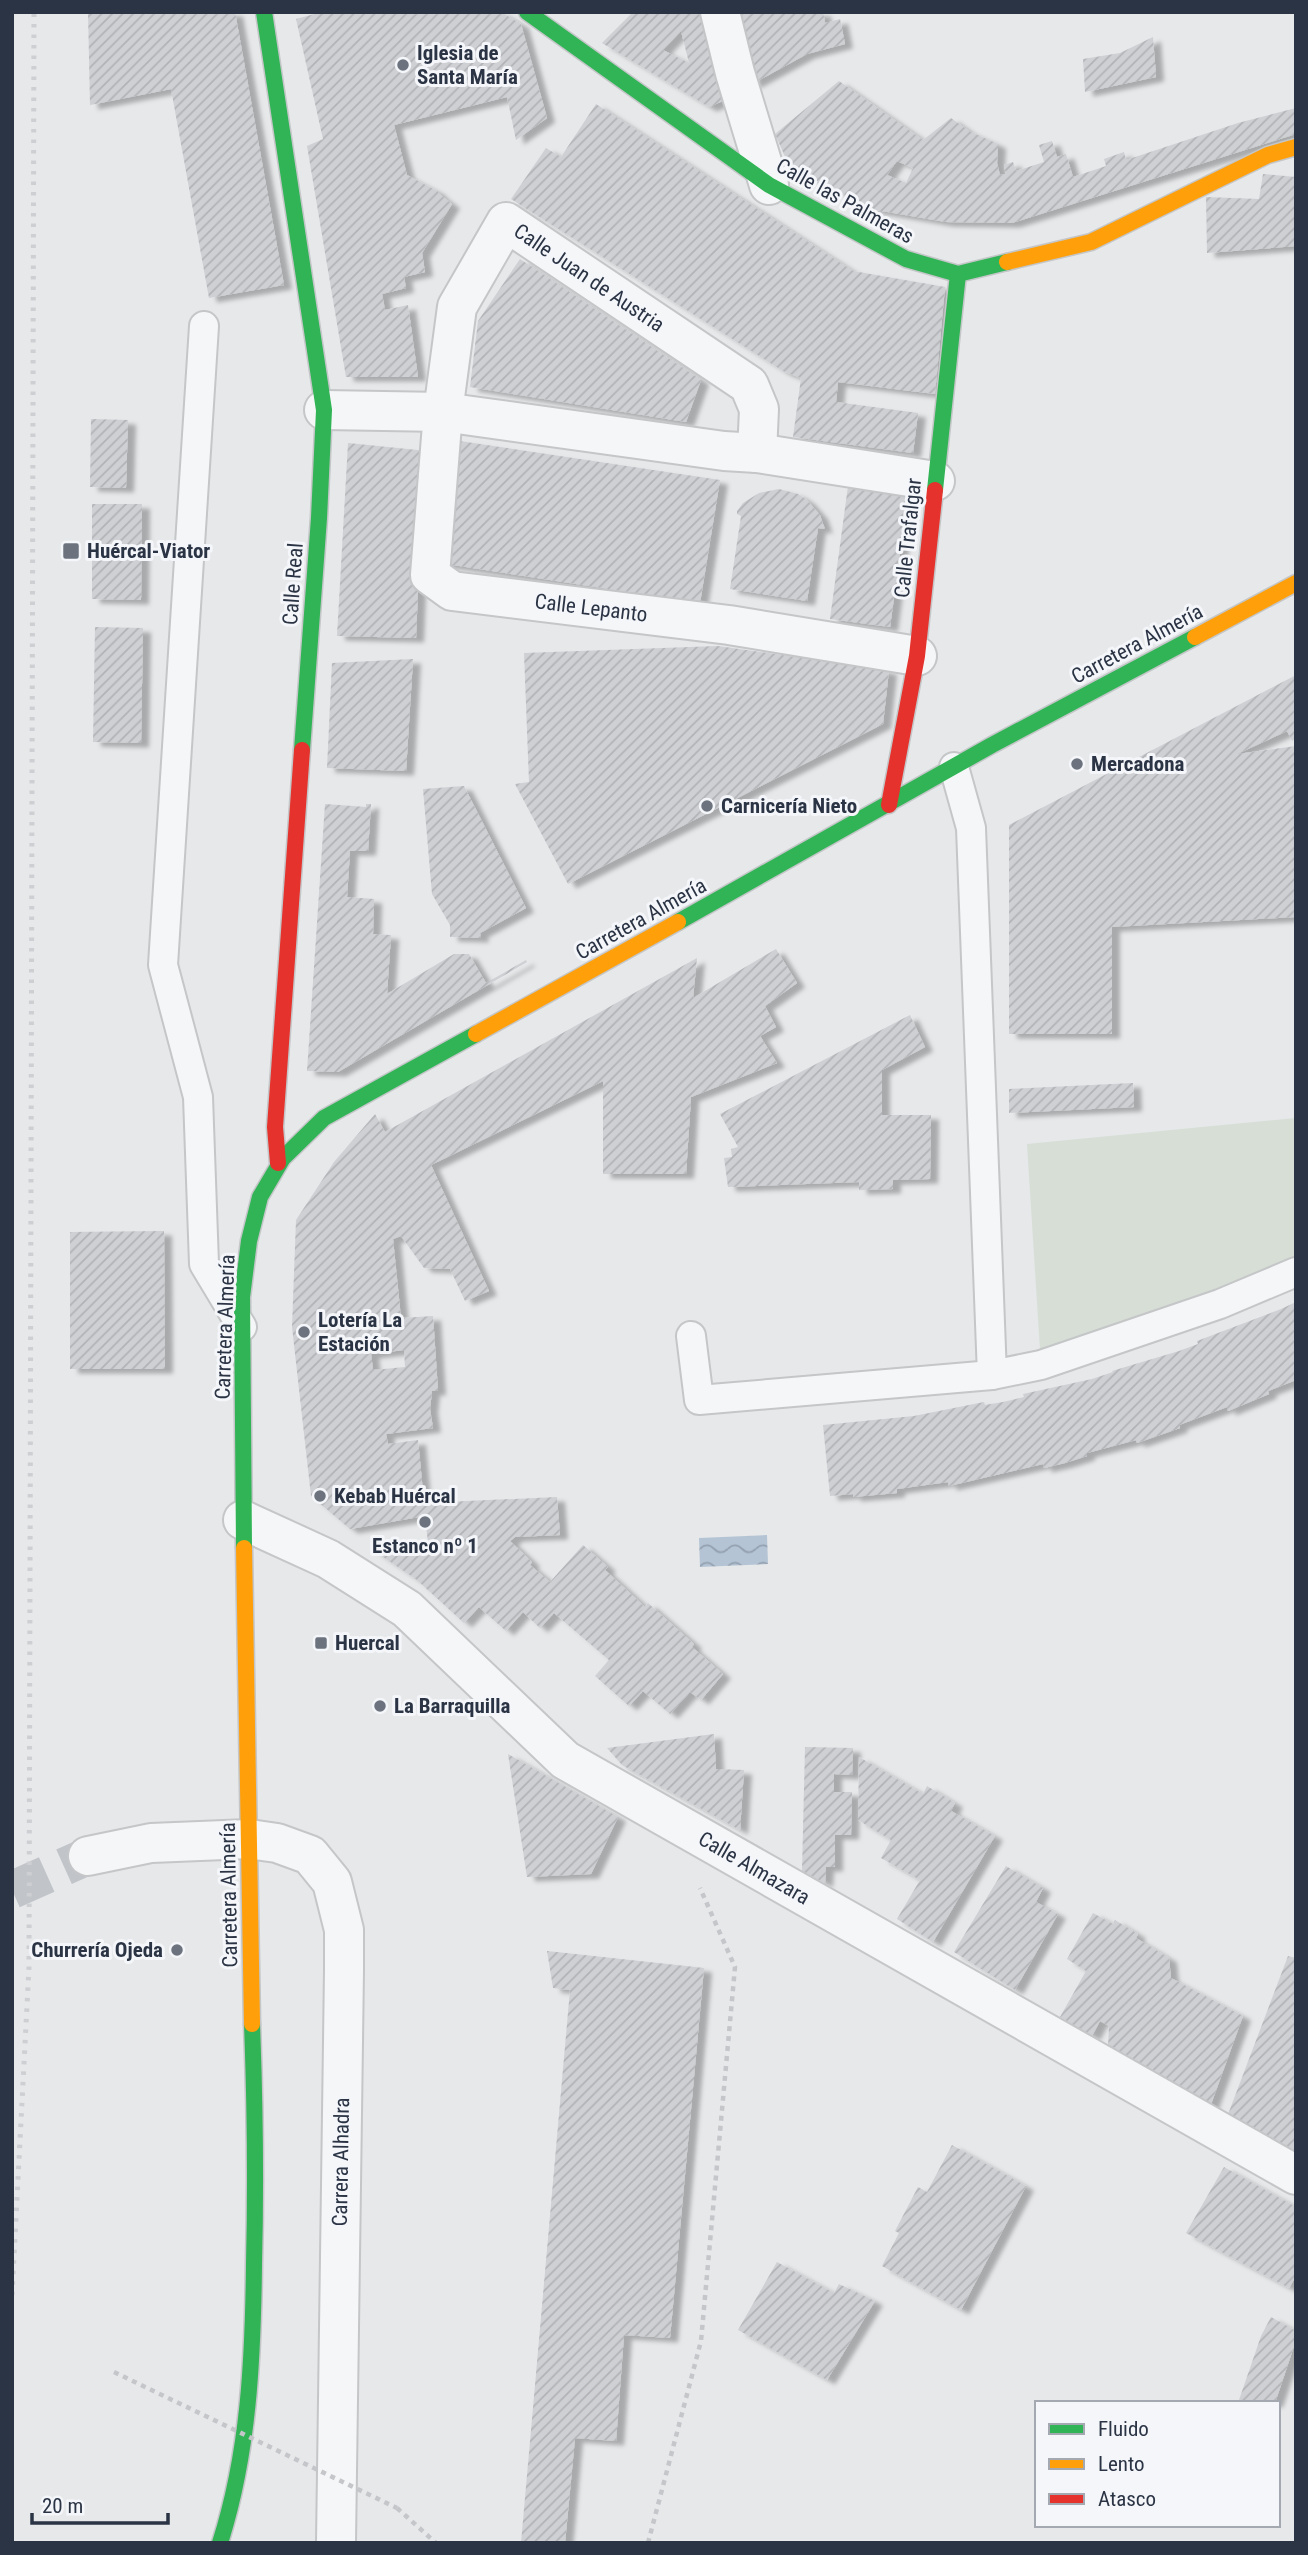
<svg xmlns="http://www.w3.org/2000/svg" width="1308" height="2555" font-family="'Roboto Condensed',sans-serif">
<defs>
<pattern id="water-waves" width="16" height="10" patternUnits="userSpaceOnUse" patternTransform="scale(1.75)"><rect width="16" height="10" fill="#b4c4d5"/><path d="M0 5q4-4 8 0t8 0" fill="none" stroke="#93a0af"/></pattern>
<pattern id="building-hatch" width="6" height="6" patternUnits="userSpaceOnUse" patternTransform="scale(1.75)"><rect width="6" height="6" fill="#ced0d3"/><path d="M-1 1l2-2M0 6l6-6M5 7l2-2" fill="none" stroke="#b1b3b6"/></pattern>
<filter id="shadow"><feDropShadow dx="8" dy="4.5" stdDeviation="2" flood-color="#0004"/></filter>
</defs>
<rect width="100%" height="100%" fill="#e6e8ea"/>
<!-- green -->
<polygon fill="#d6ded6" points="1296,1118 1296,1272 1041,1365 1027,1144"/>
<!-- water -->
<polygon fill="url(#water-waves)" points="767,1535 768,1564 700,1567 699,1538"/>
<!-- building -->
<g fill="url(#building-hatch)" fill-rule="evenodd" filter="url(#shadow)">
<polygon points="88,12 235,12 284,285 209,298 171,89 90,105"/>
<polygon points="322,12 501,12 521,24 547,118 516,140 507,97 394,125 407,175 439,192 438,193 452,204 422,253 425,272 404,277 406,288 382,294 385,310 408,305 418,377 346,377 307,146 323,139 296,19"/>
<path d="M633 12H701L725 100 709 107 602 43ZM681 31 689 63 663 50Z"/>
<polygon points="737,12 823,12 825,23 840,19 845,44 807,54 752,84"/>
<polygon points="1153,37 1156,77 1085,92 1083,59 1120,53"/>
<path d="M839 81 923 140 951 118 969 131 998 144 997 163 1000 175 1006 174 1004 165 1013 162 1016 171 1044 162 1039 145 1052 141 1057 157 1066 154 1073 177 1106 166 1104 159 1124 152 1126 160 1238 123 1296 108V134L1012 223 946 222 876 210 790 168 775 134ZM897 161 913 168 906 183 887 175Z"/>
<polygon points="596,104 853,271 945,287 935,394 838,382 836,402 918,413 913,453 793,437 801,378 783,371 511,199 546,148 561,157"/>
<polygon points="1263,174 1296,177 1296,246 1207,253 1206,197 1259,199"/>
<polygon points="520,259 701,380 686,422 470,387 478,321"/>
<polygon points="91,419 128,420 126,488 90,487"/>
<polygon points="460,441 720,480 700,603 440,563"/>
<polygon points="348,443 437,452 418,590 416,638 337,636"/>
<polygon points="848,486 908,494 890,627 830,619"/>
<polygon points="779,489 798,494 807,500 820,515 823,524 825,529 818,528 807,601 730,589 741,516 737,514 737,511 743,503 759,493"/>
<polygon points="92,504 142,504 141,600 92,599"/>
<polygon points="95,627 143,628 141,743 93,742"/>
<polygon points="718,646 889,670 883,724 568,884 515,784 529,782 524,653"/>
<polygon points="413,659 406,771 327,768 332,663"/>
<polygon points="1296,675 1296,738 1292,741 1287,731 1237,754 1296,746 1296,917 1112,927 1112,1034 1009,1034 1009,825"/>
<polygon points="464,786 526,908 480,933 481,938 450,937 450,925 432,894 423,789"/>
<polygon points="325,804 366,807 366,804 371,804 368,851 350,851 347,897 374,899 373,934 391,935 387,994 454,954 469,954 486,983 526,960 527,962 338,1072 307,1071"/>
<path d="M776 949 797 983 765 1006 776 1027 760 1036 777 1063 691 1097 686 1174H603V1081L431 1165 489 1291 465 1301 450 1269 424 1268 401 1236 393 1239 401 1318 433 1316 438 1391H432L430 1409 433 1428 386 1434 388 1444 418 1440 424 1503 557 1497 560 1535 515 1537 510 1541 532 1562 530 1565 550 1582 583 1545 608 1567 605 1570 645 1607 648 1603 694 1644 692 1647 723 1674 701 1700 690 1692 670 1714 643 1691 629 1706 595 1676 609 1660 554 1613 540 1628 523 1612 506 1631 479 1607 464 1623 417 1580 370 1548 428 1543 425 1516 350 1529 311 1496 292 1327 296 1220 334 1162 375 1114 385 1132 697 958 693 998ZM404 1350 405 1367 373 1370 371 1354Z"/>
<polygon points="910,1015 925,1047 882,1070 882,1115 931,1115 930,1179 893,1180 893,1189 859,1190 859,1182 728,1187 724,1158 732,1157 731,1149 738,1147 720,1114"/>
<polygon points="1133,1083 1134,1107 1009,1113 1009,1089"/>
<polygon points="164,1231 165,1369 70,1369 70,1232"/>
<polygon points="1296,1302 1296,1380 1268,1391 1269,1394 1228,1411 1227,1407 1179,1425 1180,1428 1137,1443 1136,1440 1087,1453 1087,1456 1065,1463 1044,1468 1043,1464 949,1486 948,1482 897,1489 897,1493 853,1497 853,1494 830,1496 823,1425 914,1416 984,1402 985,1405 1003,1402 1024,1397 1023,1394 1092,1379 1113,1372 1112,1371 1179,1351 1198,1344 1197,1341 1281,1309"/>
<polygon points="714,1734 716,1769 744,1770 740,1830 622,1765 607,1748"/>
<polygon points="805,1747 853,1748 852,1775 834,1774 834,1792 852,1792 851,1835 835,1835 835,1867 826,1867 825,1883 802,1871"/>
<polygon points="508,1754 618,1817 591,1874 527,1877"/>
<polygon points="859,1757 923,1794 927,1786 955,1803 951,1811 995,1836 933,1942 897,1919 920,1880 881,1858 891,1840 858,1820"/>
<polygon points="1006,1866 1043,1888 1036,1902 1058,1914 1015,1990 954,1952"/>
<polygon points="1093,1913 1113,1924 1115,1920 1138,1934 1136,1938 1169,1958 1171,1978 1243,2016 1210,2107 1108,2046 1109,2026 1100,2021 1092,2036 1060,2017 1086,1971 1067,1959"/>
<polygon points="547,1951 704,1968 670,2338 624,2335 616,2441 575,2438 565,2543 521,2543 570,1990 553,1988"/>
<polygon points="1288,1956 1296,1958 1296,2151 1227,2117"/>
<polygon points="952,2145 1026,2186 961,2310 882,2266 899,2233 895,2231 918,2187 927,2192"/>
<polygon points="1224,2167 1296,2207 1296,2276 1289,2288 1186,2233"/>
<polygon points="777,2262 834,2293 839,2284 875,2301 827,2380 738,2330"/>
<polygon points="1271,2317 1296,2331 1296,2340 1275,2403 1238,2403 1261,2336"/>
</g>
<g fill="none" stroke-linecap="round" stroke-linejoin="round">
<!-- street-tunnel -->
<polyline stroke="#c1c4c9" stroke-width="38" stroke-dasharray="38 19" stroke-linecap="butt" points="12,1890 88,1856"/>
<!-- lane casing -->
<g stroke="#c4c6c8" stroke-width="32">
<g id="lane">
<polyline points="204,326 163,965 198,1097 204,1264 242,1327"/>
<polyline points="954,767 971,828 992,1375"/>
<polyline points="691,1336 699,1400 992,1375 1041,1365 1220,1304 1296,1272"/>
</g>
</g>
<!-- street casing -->
<g stroke="#c4c6c8" stroke-width="42">
<g id="street">
<polyline points="720,12 735,73 769,185"/>
<polyline points="324,410 443,412 724,451 757,453 935,481"/>
<polyline points="757,453 759,409 749,385 506,222 457,307 443,412 430,575 452,591 729,625 917,656"/>
<polyline points="243,1520 328,1559 407,1609 565,1760 1296,2175"/>
<polyline points="88,1856 151,1843 249,1839 277,1843 310,1855 332,1882 344,1930 344,1970 336,2543"/>
</g>
</g>
<!-- fast casing -->
<g stroke="#c4c6c8" stroke-width="19">
<g id="fast">
<polyline points="264,12 324,410 319,518 302,750"/>
<polyline points="527,12 769,185 906,259 958,274 1007,262"/>
<polyline points="935,490 958,274"/>
<polyline points="678,922 992,745 1195,637"/>
<polyline points="244,1548 242,1297 249,1241 260,1197 283,1158 324,1118 476,1034"/>
<path d="M220 2543C249 2452 253 2359 254 2264 256 2184 255 2104 252 2024"/>
</g>
</g>
<!-- slow casing -->
<g stroke="#c4c6c8" stroke-width="19">
<g id="slow">
<polyline points="1007,262 1091,242 1268,155 1296,147"/>
<polyline points="1195,637 1296,583"/>
<polyline points="476,1034 678,922"/>
<polyline points="244,1548 252,2024"/>
</g>
</g>
<!-- jam casing -->
<g stroke="#c4c6c8" stroke-width="19">
<g id="jam">
<polyline points="889,805 917,656 935,490"/>
<polyline points="278,1163 275,1127 302,750"/>
</g>
</g>
<!-- path -->
<g stroke="#c5c6ca" stroke-width="4.5" stroke-dasharray="5 5" stroke-linecap="butt">
<polyline points="397,2508 436,2543"/>
<polyline points="648,2543 701,2341 735,1967 700,1888"/>
</g>
<!-- lane -->
<use href="#lane" stroke="#f5f6f7" stroke-width="28"/>
<!-- street -->
<use href="#street" stroke="#f5f6f7" stroke-width="38"/>
<!-- fast -->
<use href="#fast" stroke="#30b455" stroke-width="16"/>
<!-- slow -->
<use href="#slow" stroke="#ff9f0a" stroke-width="16"/>
<!-- jam -->
<use href="#jam" stroke="#e5322d" stroke-width="16"/>
<!-- rail -->
<polyline stroke="#cecfd2" stroke-width="5" stroke-dasharray="3.5 7" stroke-linecap="butt" points="12,2295 29,1967 34,12"/>
<!-- path-bridge -->
<polyline stroke="#c5c6ca" stroke-width="4.5" stroke-dasharray="5 5" stroke-linecap="butt" points="114,2372 397,2508"/>
</g>
<!-- markers -->
<g fill="#6c737f" stroke="#f4f6f9" stroke-width="2.5">
<circle cx="403" cy="65" r="7"/>
<rect x="62" y="542" width="18" height="18" rx="3.5"/>
<circle cx="1077" cy="764" r="7"/>
<circle cx="707" cy="806" r="7"/>
<circle cx="304" cy="1332" r="7"/>
<circle cx="320" cy="1496" r="7"/>
<circle cx="425" cy="1522" r="7"/>
<rect x="314" y="1636" width="14" height="14" rx="3.5"/>
<circle cx="380" cy="1706" r="7"/>
<circle cx="177" cy="1950" r="7"/>
</g>
<g text-anchor="middle" stroke-width="6" stroke-linejoin="round" paint-order="stroke">
<!-- poi labels -->
<g font-size="21" font-weight="bold" fill="#2b3445" stroke="#f4f6f9" text-anchor="start">
<text x="417" y="60">Iglesia de<tspan x="417" dy="24">Santa María</tspan></text>
<text x="87" y="558">Huércal-Viator</text>
<text x="1091" y="771">Mercadona</text>
<text x="721" y="813">Carnicería Nieto</text>
<text x="318" y="1327">Lotería La<tspan x="318" dy="24">Estación</tspan></text>
<text x="334" y="1503">Kebab Huércal</text>
<text x="425" y="1553" text-anchor="middle">Estanco nº 1</text>
<text x="335" y="1650">Huercal</text>
<text x="394" y="1713">La Barraquilla</text>
<text x="163" y="1957" text-anchor="end">Churrería Ojeda</text>
</g>
<!-- street labels -->
<g font-size="21" fill="#2b3445" stroke="#f4f6f9">
<text transform="translate(845 201) rotate(29)" y="7">Calle las Palmeras</text>
<text transform="translate(589 278) rotate(34)" y="7">Calle Juan de Austria</text>
<text transform="translate(908 538) rotate(-84)" y="7">Calle Trafalgar</text>
<text transform="translate(293 584) rotate(-86)" y="7">Calle Real</text>
<text transform="translate(591 608) rotate(7)" y="7">Calle Lepanto</text>
<text transform="translate(1137 644) rotate(-28)" y="7">Carretera Almería</text>
<text transform="translate(641 919) rotate(-29)" y="7">Carretera Almería</text>
<text transform="translate(225 1327) rotate(-88)" y="7">Carretera Almería</text>
<text transform="translate(754 1868) rotate(30)" y="7">Calle Almazara</text>
<text transform="translate(229 1895) rotate(-91)" y="7">Carretera Almería</text>
<text transform="translate(341 2162) rotate(-89)" y="7">Carrera Alhadra</text>
</g>
</g>
<!-- border -->
<rect width="1308" height="2555" fill="none" stroke="#2b3445" stroke-width="28"/>
<!-- legend -->
<rect x="1035" y="2401" width="245" height="126" fill="#f4f6f9" stroke="#a4a8b1" stroke-width="2"/>
<rect x="1049" y="2424" width="35" height="10" fill="#30b455" stroke="#a4a8b1" stroke-width="2"/>
<text x="1098" y="2436" font-size="21" fill="#2b3445">Fluido</text>
<rect x="1049" y="2459" width="35" height="10" fill="#ff9f0a" stroke="#a4a8b1" stroke-width="2"/>
<text x="1098" y="2471" font-size="21" fill="#2b3445">Lento</text>
<rect x="1049" y="2494" width="35" height="10" fill="#e5322d" stroke="#a4a8b1" stroke-width="2"/>
<text x="1098" y="2506" font-size="21" fill="#2b3445">Atasco</text>
<!-- scale -->
<path d="M32 2513v10h136v-10" fill="none" stroke="#2b3445" stroke-width="3.5"/>
<text x="42" y="2513" font-size="21" fill="#2b3445" stroke="#f4f6f9" stroke-width="5" paint-order="stroke">20 m</text>
</svg>
